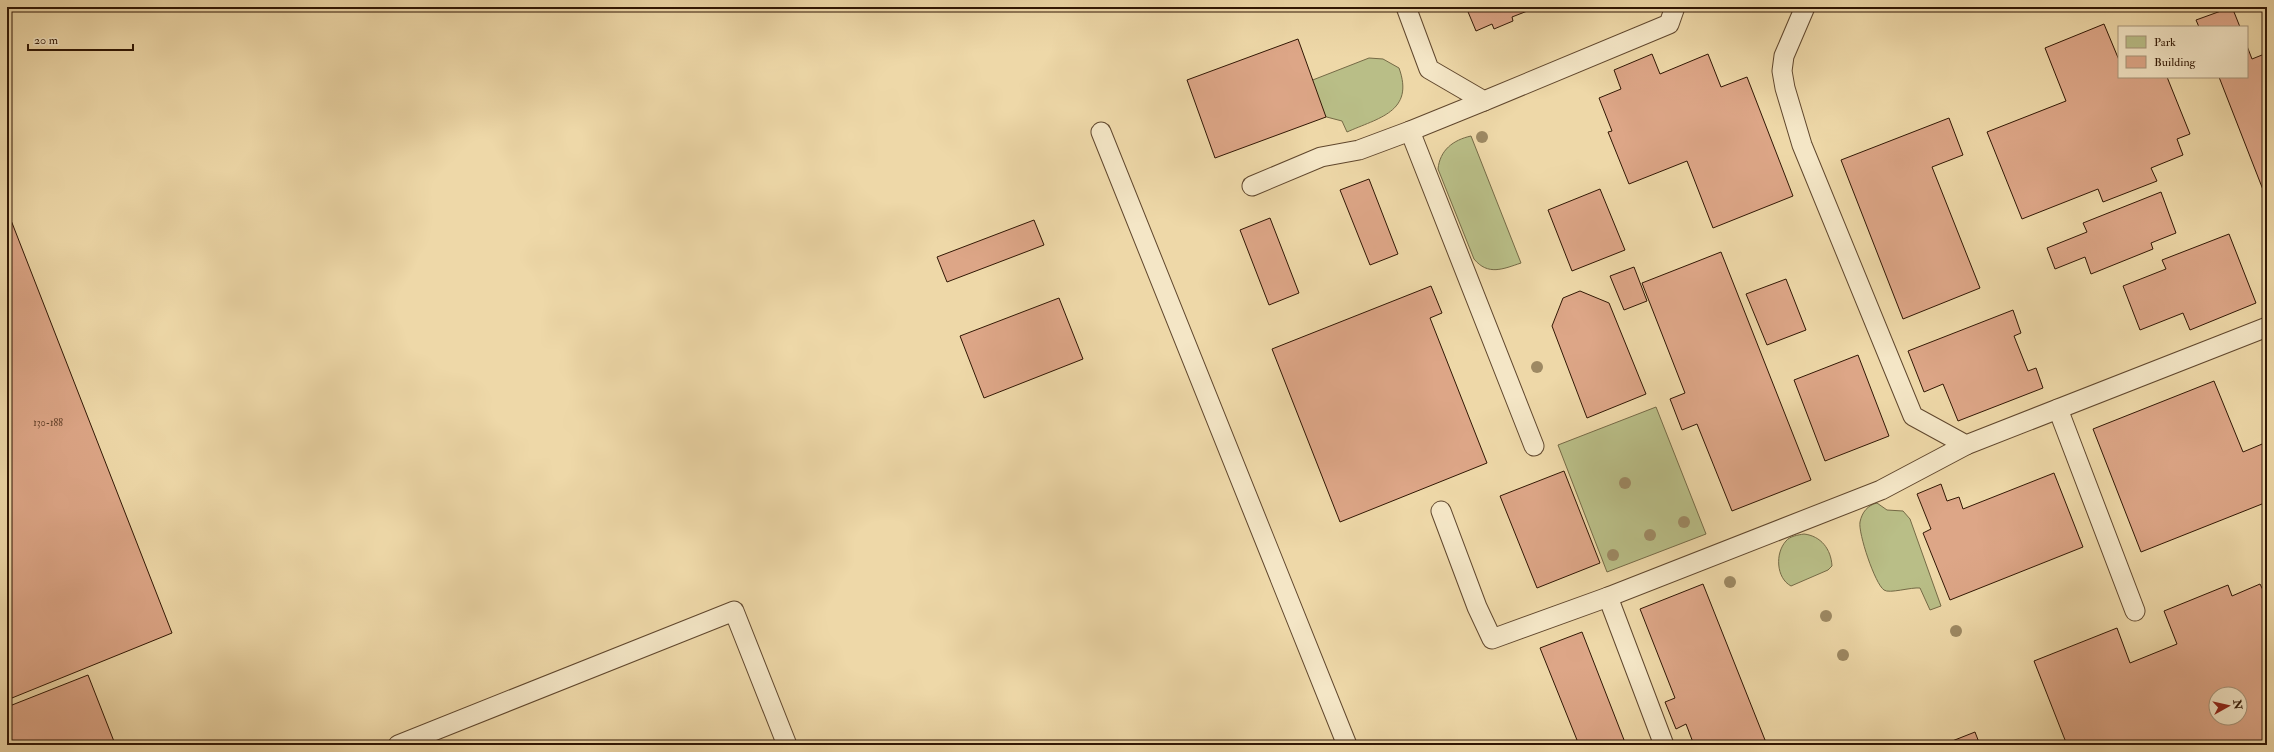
<svg xmlns="http://www.w3.org/2000/svg" width="2274" height="752" font-family="'IM FELL Double Pica',serif">
<rect width="100%" height="100%" fill="#eed8a8"/>
<filter id="stains"><feTurbulence type="fractalNoise" baseFrequency=".005" numOctaves="4"/><feColorMatrix values="0 0 0 0 .2 0 0 0 0 .09 0 0 0 0 .02 0 0 0 .5 -.17"/></filter>
<radialGradient id="worn" r=".72"><stop offset=".6" stop-color="#630" stop-opacity="0"/><stop offset="1" stop-color="#630" stop-opacity=".3"/></radialGradient>
<!-- green -->
<g fill="#b9be87" stroke="#756a46">
<path d="M1369 58 1383 59 1399 68C1415 112 1378 118 1347 132L1342 121 1319 115 1305 83Z"/>
<path d="M1471 136 1521 263C1503 269 1488 276 1474 259L1438 169C1440 150 1453 140 1471 136Z"/>
<polygon points="1656,407 1706,534 1607,572 1558,445"/>
<path d="M1877 503 1887 510 1903 511 1910 519 1941 606 1930 610 1920 588C1911 587 1889 594 1884 590 1875 584 1858 533 1860 522 1862 512 1868 505 1877 503Z"/>
<path d="M1804 534C1821 536 1831 549 1832 566L1828 570 1791 586C1776 578 1775 553 1786 541 1790 536 1798 535 1804 534Z"/>
</g>
<!-- building -->
<g fill="#dda687" stroke="#311704" fill-rule="evenodd">
<polygon points="1466,7 1534,7 1535,8 1512,17 1513,21 1494,29 1492,24 1476,31"/>
<polygon points="2232,7 2240,27 2199,27 2196,20"/>
<polygon points="2104,24 2119,60 2119,77 2167,77 2190,134 2177,139 2183,155 2151,168 2157,181 2103,202 2098,189 2022,219 1987,132 2066,101 2045,48"/>
<polygon points="1298,39 1326,117 1215,158 1187,80"/>
<polygon points="2247,46 2252,59 2267,53 2267,200 2219,77 2247,77"/>
<polygon points="1652,54 1660,74 1708,54 1721,87 1747,77 1793,196 1713,228 1687,161 1629,184 1608,132 1612,131 1599,98 1621,89 1614,70"/>
<polygon points="1949,118 1963,155 1932,167 1980,288 1903,319 1841,160"/>
<polygon points="1369,179 1398,254 1370,265 1340,190"/>
<polygon points="1600,189 1625,250 1572,271 1548,210"/>
<polygon points="2161,192 2176,233 2151,243 2153,249 2091,274 2085,257 2055,269 2047,248 2087,232 2083,223"/>
<polygon points="7,210 172,633 7,700"/>
<polygon points="1270,218 1299,293 1269,305 1240,230"/>
<polygon points="1034,220 1044,245 947,282 937,257"/>
<polygon points="2229,234 2256,303 2190,330 2183,313 2140,330 2123,286 2166,269 2162,260"/>
<polygon points="1721,252 1811,480 1732,511 1697,424 1682,430 1670,399 1685,393 1642,283"/>
<polygon points="1634,267 1647,301 1624,310 1610,276"/>
<polygon points="1786,279 1806,330 1767,345 1746,294"/>
<polygon points="1431,286 1442,313 1430,318 1487,463 1340,522 1272,349"/>
<polygon points="1580,291 1609,303 1646,394 1587,418 1552,326 1563,298"/>
<polygon points="1059,298 1083,359 984,398 960,336"/>
<polygon points="2013,310 2021,333 2014,336 2028,371 2036,368 2043,388 1958,421 1943,384 1924,392 1908,351"/>
<polygon points="1858,355 1889,436 1825,461 1794,380"/>
<polygon points="2214,381 2243,452 2267,442 2267,502 2141,552 2093,429"/>
<polygon points="1564,471 1600,563 1537,588 1500,496"/>
<polygon points="2054,473 2083,547 1950,600 1923,533 1931,529 1917,494 1941,484 1947,501 1959,497 1963,509"/>
<polygon points="1703,584 1767,745 1694,745 1686,724 1676,729 1665,702 1675,698 1640,609"/>
<path d="M2260 584 2267 598V745H2067L2034 661 2117 628 2130 663 2177 644 2164 611 2228 585 2232 596ZM2216 694H2240V718H2216Z"/>
<polygon points="1582,632 1626,745 1579,745 1540,648"/>
<polygon points="88,675 115,744 7,745 7,707"/>
<polygon points="1975,732 1980,745 1942,745"/>
</g>
<g fill="none" stroke-linecap="round" stroke-linejoin="round">
<!-- lane casing -->
<g stroke="#60472d" stroke-width="21">
<g id="lane">
<polyline points="1406,7 1429,69 1484,101 1669,24 1675,7"/>
<polyline points="1805,7 1784,56 1782,71 1785,88 1802,145 1913,416 1966,445 2267,327"/>
<polyline points="1484,101 1410,131 1534,446"/>
<polyline points="1101,132 1347,745"/>
<polyline points="1252,186 1321,157 1359,150 1410,131"/>
<polyline points="2058,409 2135,611"/>
<polyline points="1441,511 1477,607 1492,639 1608,597 1881,490 1966,445"/>
<polyline points="1608,597 1664,745"/>
<polyline points="398,745 734,611 787,745"/>
</g>
</g>
<!-- lane -->
<use href="#lane" stroke="#f4e6c6" stroke-width="19"/>
</g>
<!-- trees -->
<g fill="#9d8963">
<circle cx="1482" cy="137" r="6"/>
<circle cx="1537" cy="367" r="6"/>
<circle cx="1625" cy="483" r="6"/>
<circle cx="1684" cy="522" r="6"/>
<circle cx="1650" cy="535" r="6"/>
<circle cx="1613" cy="555" r="6"/>
<circle cx="1730" cy="582" r="6"/>
<circle cx="1826" cy="616" r="6"/>
<circle cx="1956" cy="631" r="6"/>
<circle cx="1843" cy="655" r="6"/>
</g>
<g text-anchor="middle" stroke-width="3" stroke-linejoin="round" paint-order="stroke">
<!-- number labels -->
<g font-size="10" fill="#5c3b25">
<text x="48" y="426">130-188</text>
</g>
</g>
<!-- margin -->
<rect width="2274" height="752" fill="none" stroke="#eed8a8" stroke-width="24"/>
<rect x="8" y="8" width="2258" height="736" fill="none" stroke="#311704" stroke-width="2"/>
<rect x="12" y="12" width="2250" height="728" fill="none" stroke="#311704"/>
<!-- legend -->
<rect x="2118" y="26" width="130" height="52" fill="#f4e6c6" stroke="#a69378"/>
<rect x="2126" y="36" width="20" height="12" fill="#b9be87" stroke="#a69378"/>
<text x="2154" y="46" font-size="12" fill="#311704">Park</text>
<rect x="2126" y="56" width="20" height="12" fill="#dda687" stroke="#a69378"/>
<text x="2154" y="66" font-size="12" fill="#311704">Building</text>
<!-- north arrow -->
<g transform="translate(2228 706) rotate(82)"><circle r="19" fill="#f4e6c6" stroke="#a69378"/>
<path d="M0-3L7 15L0 10L-7 15Z" fill="#8f2418"/>
<text y="-6" font-size="11" font-weight="bold" text-anchor="middle" fill="#311704">N</text>
</g>
<!-- scale -->
<path d="M28 44v6h105v-6" fill="none" stroke="#311704" stroke-width="2"/>
<text x="34" y="44" font-size="12" fill="#311704" stroke="#f4e6c6" stroke-width="3" paint-order="stroke">20 m</text>
<rect width="100%" height="100%" filter="url(#stains)"/>
<rect width="100%" height="100%" fill="url(#worn)"/>
</svg>
